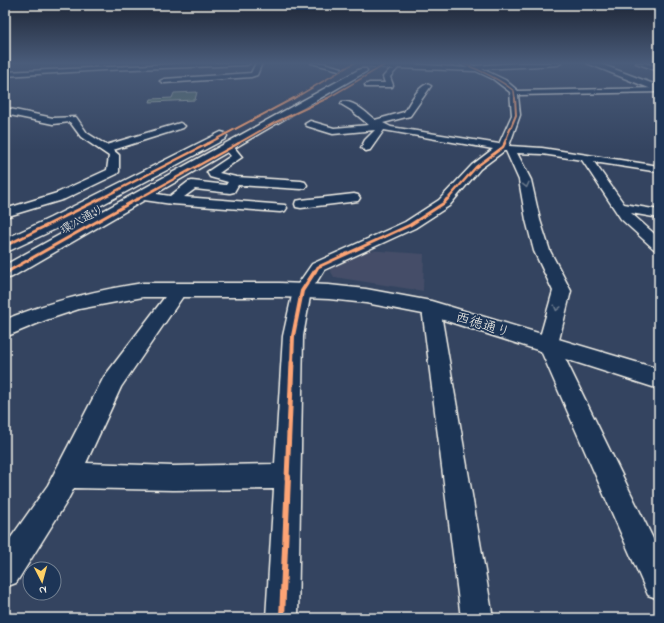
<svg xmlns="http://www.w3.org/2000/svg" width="664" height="623" font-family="'Indie Flower','Klee One',sans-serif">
<rect width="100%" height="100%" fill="#344460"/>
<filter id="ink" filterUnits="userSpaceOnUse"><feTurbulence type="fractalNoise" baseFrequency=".025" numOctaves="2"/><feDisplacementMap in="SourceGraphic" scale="8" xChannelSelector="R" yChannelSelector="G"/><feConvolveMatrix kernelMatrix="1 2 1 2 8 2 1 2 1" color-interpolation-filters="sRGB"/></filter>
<g filter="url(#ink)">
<!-- built -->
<polygon fill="#444e67" points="367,250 424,254 423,291 334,277 329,268"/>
<!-- green -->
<polygon fill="#586f6c" stroke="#a6b0aa" points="197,92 195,100 150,102 151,99 172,98 174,93"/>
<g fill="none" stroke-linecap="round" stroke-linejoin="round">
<!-- primary-tunnel -->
<polyline stroke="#515e74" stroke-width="8" stroke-dasharray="8 4.5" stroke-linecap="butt" points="363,71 378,63"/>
<!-- street casing -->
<g stroke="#f4f1e8" stroke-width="3">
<g id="street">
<polygon points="195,63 250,63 247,65 104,70 5,76 5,72"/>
<polygon points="256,63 262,63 257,75 251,77 164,83 160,81 164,79 251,73"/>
<polygon points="311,63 323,63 342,68 339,70"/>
<path d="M396 63 468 68 458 63H467L474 66 520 63H561L558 65 482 69 505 80 518 91 659 88V92L518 95 520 115 509 146 542 148 659 166V172L594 162 624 204 659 210V218L631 213 659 238V250L654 249 621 219 582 160 542 154 517 153 531 180 540 220 550 251 571 291 558 344 659 551V599L648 595 538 344 553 291 534 251 526 220 519 180 506 151H504L480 169 449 206 415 228 324 270 311 291 303 336 298 618H266L274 489 173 490 74 488 66 503 16 583 5 587V546L48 485 104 377 174 285 180 284 186 285 188 289 121 387 86 463 173 466 275 464 283 336 293 291 296 287 312 264 405 222 439 200 472 165 493 149 384 130 370 150 366 151 361 148 365 140 375 130 333 134 307 126 305 124 310 121 334 128 369 125 351 110 341 104 342 102C354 100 366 113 375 120L404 112C410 103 417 88 427 84L431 86 410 116 383 123 391 127 499 144 512 115 510 92 493 79 476 71 398 68 390 77 393 85 392 87H366L365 85 369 83H385L383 77 392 67V65Z"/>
<polygon points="636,63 645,63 659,67 659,71"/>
<polygon points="5,108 53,118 76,117 87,133 106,145 180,123 185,126 183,128 113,150 119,155 119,172 117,174 65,199 5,217 5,209 57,193 107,170 109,156 81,137 70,122 53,124 5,114"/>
<polygon points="229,145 233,146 242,157 219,173 236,177 301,181 305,182 307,185 305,188 301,189 238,185 234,192 230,193 195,189 184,197 285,205 287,208 285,211 280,212 172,204 144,200 140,199 138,196 140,193 144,192 170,196 188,182 192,181 226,185 228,182 210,177 207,172 231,156 224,148"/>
<polygon points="354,194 358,195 360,198 358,201 301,208 296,207 295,204 296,201 301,200"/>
<polygon points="431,302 437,304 440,308 493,618 461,618 422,308 425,304"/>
</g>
</g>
<!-- secondary casing -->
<g stroke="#f4f1e8" stroke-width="3">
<g id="secondary">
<polygon points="587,63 598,63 659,86 659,92"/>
<path d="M143 283H280L329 285 366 289 431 301 659 369V389L428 315 366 303 329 299 280 297H143L79 309 46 320 5 337V320L14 316C56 300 98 290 143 283Z"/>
</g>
</g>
<!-- primary casing -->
<g stroke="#f4f1e8" stroke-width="3">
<g id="primary">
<polygon points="360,69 366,69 367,71 12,277 5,279 5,265"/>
<polygon points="221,132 225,133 227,136 225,139 62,226 11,250 5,251 5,239 50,218"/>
</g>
</g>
<!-- street -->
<use href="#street" fill="#1d3557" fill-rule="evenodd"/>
<!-- secondary -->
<use href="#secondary" fill="#1d3557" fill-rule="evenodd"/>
<!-- primary -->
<use href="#primary" fill="#1d3557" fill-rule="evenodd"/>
<!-- street-bridge casing -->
<g stroke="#f4f1e8" stroke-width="8" stroke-linecap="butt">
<polyline id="street-bridge" points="368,63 394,66"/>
</g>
<!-- street-bridge -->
<use href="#street-bridge" stroke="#1d3557" stroke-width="7"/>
<!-- cycleway-far6 casing -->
<g stroke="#1d3557" stroke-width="2.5">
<g id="cycleway-far6">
<path d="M461 63C480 70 498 78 514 91L515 99"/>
<polyline points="293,99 354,63"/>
<polyline points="326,99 388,63"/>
</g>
</g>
<!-- cycleway-far5 casing -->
<g stroke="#1d3557" stroke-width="3">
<g id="cycleway-far5">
<polyline points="207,144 294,98"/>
<polyline points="237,144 274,123 328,98"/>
<polyline points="504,144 516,115 515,98"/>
</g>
</g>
<!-- cycleway-far4 casing -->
<g stroke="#1d3557" stroke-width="4">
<g id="cycleway-far4">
<polyline points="98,200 209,143"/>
<polyline points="136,200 239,143"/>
<polyline points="447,200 476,167 503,147 505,143"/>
</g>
</g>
<!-- cycleway-far3 casing -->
<g stroke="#1d3557" stroke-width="5">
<g id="cycleway-far3">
<polyline points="5,246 100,199"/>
<polyline points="7,272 137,199"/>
<polyline points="315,272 318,267 410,225 444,203 447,199"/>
</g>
</g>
<!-- cycleway-far2 casing -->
<g stroke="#1d3557" stroke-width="6">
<g id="cycleway-far2">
<polyline points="5,273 9,271"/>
<polyline points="292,363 293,336 302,291 315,271"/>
</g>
</g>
<!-- cycleway-far1 casing -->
<g stroke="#1d3557" stroke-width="8">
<polyline id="cycleway-far1" points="287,478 292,362"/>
</g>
<!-- cycleway casing -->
<g stroke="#1d3557" stroke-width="9">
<polyline id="cycleway" points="282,618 288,477"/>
</g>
<!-- cycleway-far6 -->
<use href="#cycleway-far6" stroke="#fda474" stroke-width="1.5"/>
<!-- cycleway-far5 -->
<use href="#cycleway-far5" stroke="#fda474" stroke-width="2"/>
<!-- cycleway-far4 -->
<use href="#cycleway-far4" stroke="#fda474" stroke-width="2.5"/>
<!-- cycleway-far3 -->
<use href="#cycleway-far3" stroke="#fda474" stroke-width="3"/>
<!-- cycleway-far2 -->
<use href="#cycleway-far2" stroke="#fda474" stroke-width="4"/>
<!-- cycleway-far1 -->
<use href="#cycleway-far1" stroke="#fda474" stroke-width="5"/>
<!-- cycleway -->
<use href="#cycleway" stroke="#fda474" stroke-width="6"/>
</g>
<!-- one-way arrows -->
<defs><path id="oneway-chevron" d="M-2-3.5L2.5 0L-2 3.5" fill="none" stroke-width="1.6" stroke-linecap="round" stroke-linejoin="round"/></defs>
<g stroke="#68778a">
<use href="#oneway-chevron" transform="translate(526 185) rotate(77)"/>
<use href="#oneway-chevron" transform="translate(557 308) rotate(105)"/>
</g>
</g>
<!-- sky -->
<linearGradient id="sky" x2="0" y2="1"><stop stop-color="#1d2535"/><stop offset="0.42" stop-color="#4a5c7a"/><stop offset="1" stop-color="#4a5c7a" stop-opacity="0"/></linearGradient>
<rect width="664" height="150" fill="url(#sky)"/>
<g text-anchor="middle" stroke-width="3.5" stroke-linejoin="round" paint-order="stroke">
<!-- far-street labels -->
<g font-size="12" fill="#f4f1e8" stroke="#1d3557">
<text transform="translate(82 219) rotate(-29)" y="4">環八通り</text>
</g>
<!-- street labels -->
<g font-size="14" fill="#f4f1e8" stroke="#1d3557">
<text transform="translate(483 324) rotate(17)" y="5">西徳通り</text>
</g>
</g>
<!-- margin -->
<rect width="664" height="623" fill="none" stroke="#1d3557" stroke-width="20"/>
<rect x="10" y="10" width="644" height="603" fill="none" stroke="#f4f1e8" stroke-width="1.5" filter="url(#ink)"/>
<!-- north arrow -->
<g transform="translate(42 581) rotate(174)"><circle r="19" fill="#1d3557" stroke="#738091"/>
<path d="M0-3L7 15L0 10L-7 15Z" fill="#ffd166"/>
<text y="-6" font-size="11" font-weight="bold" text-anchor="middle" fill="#f4f1e8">N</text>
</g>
</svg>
